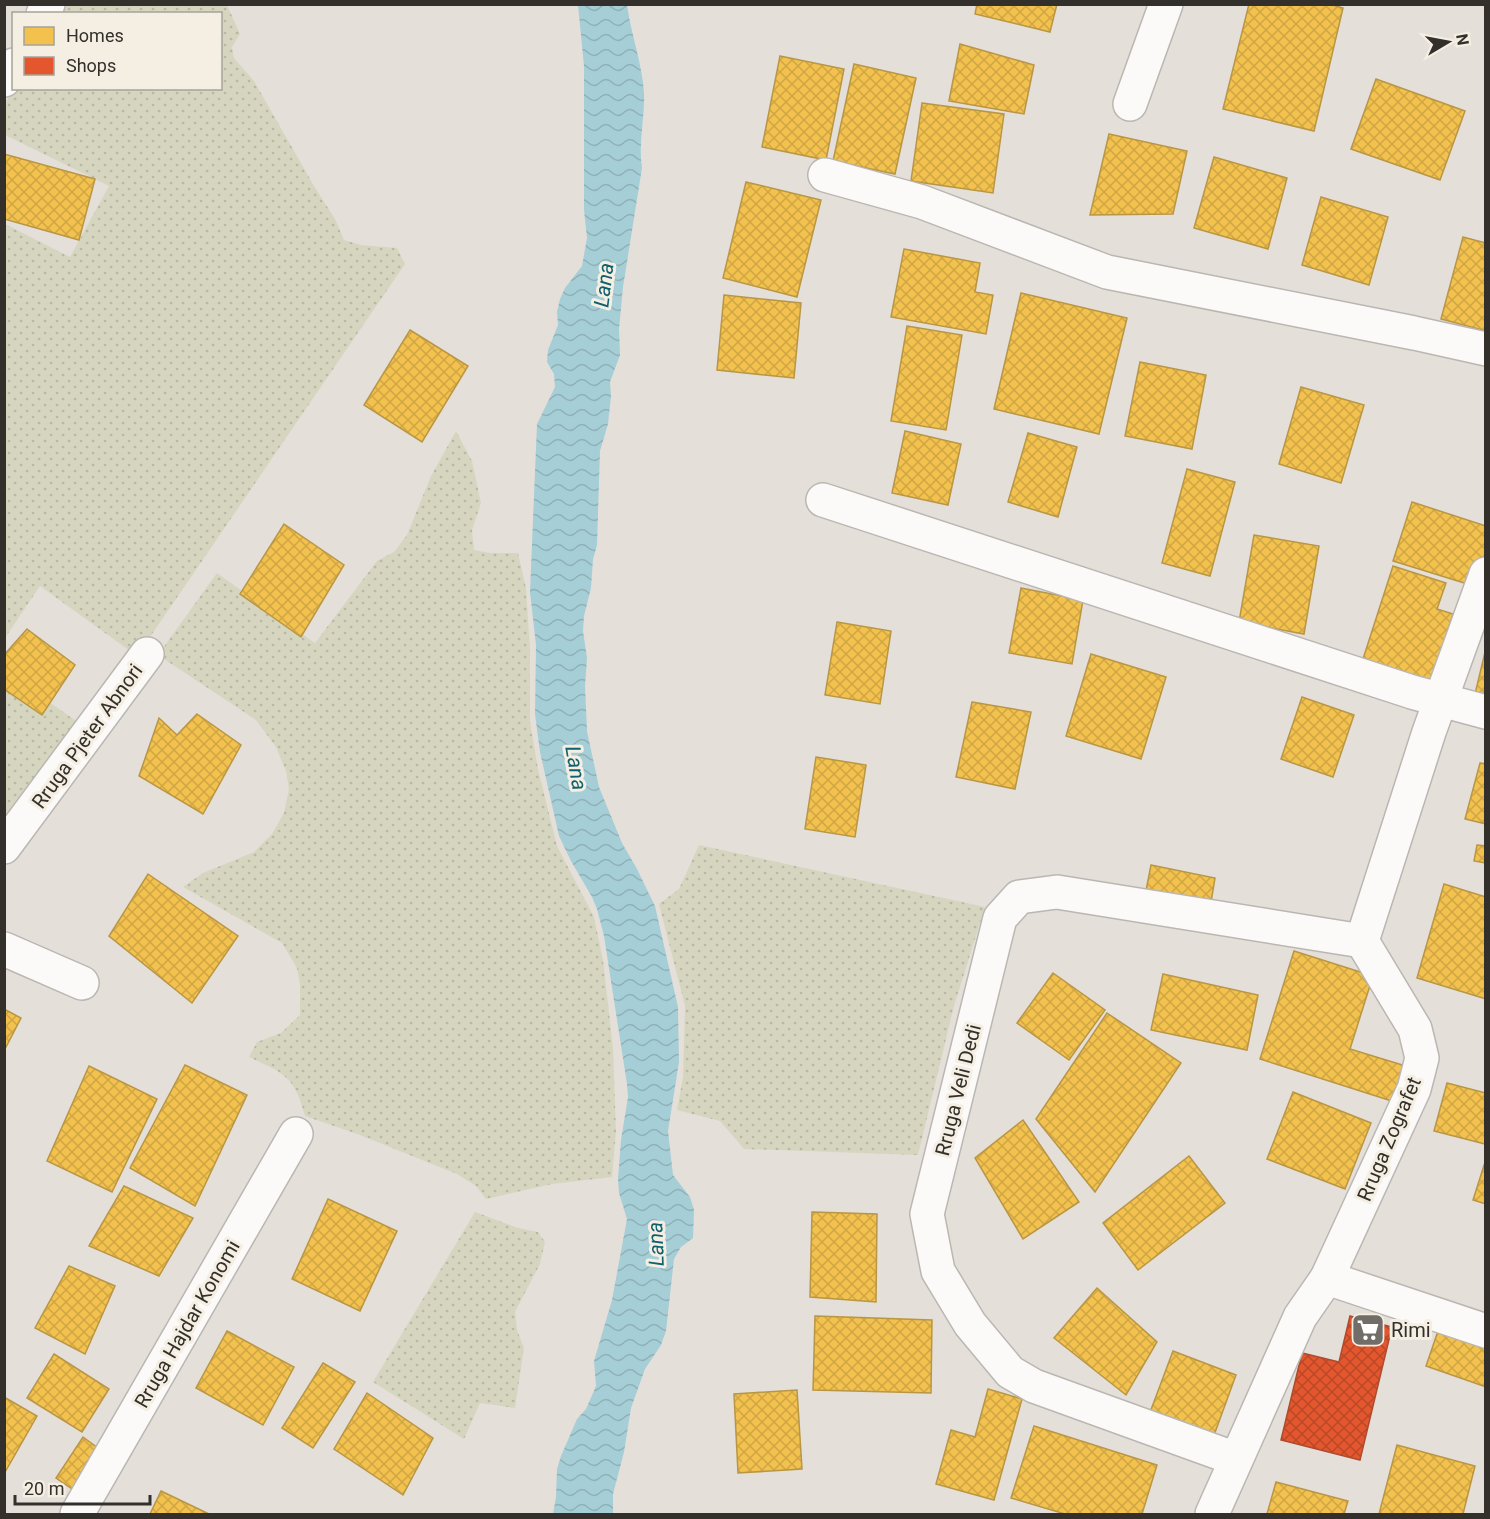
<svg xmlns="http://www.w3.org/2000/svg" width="1490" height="1519" font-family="Roboto,sans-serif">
<defs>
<pattern id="grass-dots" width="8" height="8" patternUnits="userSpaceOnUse" patternTransform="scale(1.5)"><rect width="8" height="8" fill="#d6d6c0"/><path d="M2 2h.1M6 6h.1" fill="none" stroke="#b8b8a5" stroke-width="1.8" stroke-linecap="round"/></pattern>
<pattern id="water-waves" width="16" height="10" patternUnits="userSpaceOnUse" patternTransform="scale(1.5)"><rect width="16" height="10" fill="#a6ced6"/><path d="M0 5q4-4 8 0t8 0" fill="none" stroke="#8fb1b8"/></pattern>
<pattern id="homes-cross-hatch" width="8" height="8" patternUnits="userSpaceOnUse" patternTransform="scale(1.5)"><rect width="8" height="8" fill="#f2c14e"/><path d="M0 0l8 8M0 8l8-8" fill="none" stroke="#d0a644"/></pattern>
<pattern id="shops-cross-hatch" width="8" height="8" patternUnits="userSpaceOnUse" patternTransform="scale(1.5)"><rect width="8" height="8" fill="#e4572e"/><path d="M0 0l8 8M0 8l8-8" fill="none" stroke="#b94827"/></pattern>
</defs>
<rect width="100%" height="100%" fill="#e4dfd9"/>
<!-- grass -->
<g fill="url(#grass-dots)">
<polygon points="63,5 227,5 240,34 232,47 234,58 254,81 314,186 335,219 344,240 361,245 397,248 405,264 137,656 40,586 5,638 5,224 70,257 109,186 5,135 5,103 14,89 220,88 220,14 58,13"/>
<path d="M456 431 472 461 481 503 472 530 474 550 490 553H518L526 588 530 649V722L538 769 557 846 594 917 603 960 613 1048 616 1131 612 1177 552 1184 486 1199 476 1186 457 1174 360 1135 305 1116C294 1076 285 1074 249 1057L257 1042 281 1033 300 1015V985L297 968 282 943 183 887 203 873 254 852 272 834 284 813 289 789 286 771 276 747 256 720 158 655 217 573 315 643 377 561 394 552 407 535 431 476Z"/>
<polygon points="5,671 79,723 5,834"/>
<polygon points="699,845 985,907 954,1006 918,1155 744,1149 720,1121 677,1110 683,1077 685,1006 659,904 679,889"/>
<polygon points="475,1212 518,1228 538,1232 545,1242 540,1264 515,1312 517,1330 524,1348 515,1408 480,1403 464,1439 373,1382"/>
</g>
<!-- water -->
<path fill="url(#water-waves)" d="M578 5H627C631 34 642 63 644 93 645 118 638 143 642 168L623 287 619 329 620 355 610 382 611 396 608 424 600 451 597 545 593 559 591 588 584 616 583 631 587 658 585 686 587 731 599 787 622 843 637 869 655 906 678 1007 679 1062 668 1131 673 1175 690 1197 694 1210 693 1238 681 1247 674 1259 666 1331 661 1345 645 1369 631 1408 624 1452 613 1494V1514H553L556 1497 557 1469 561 1456 577 1419 586 1409 596 1386 594 1361 612 1300 627 1219 619 1193 618 1179 621 1140 628 1097 627 1084 604 936 597 909 592 897 571 861 559 836 540 752 535 714 536 645 530 592 537 424 555 387 554 374 547 362 548 350 558 325 557 312 560 299 565 288 582 266 587 238 584 210V66Z"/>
<!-- homes -->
<g fill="url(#homes-cross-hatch)" stroke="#b99644" stroke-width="1.5">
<polygon points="977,4 1057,4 1050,32 975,14"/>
<polygon points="1249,4 1329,4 1343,8 1314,131 1223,109"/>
<polygon points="960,44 1034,65 1024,114 949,101"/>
<polygon points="780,56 844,69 826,160 762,147"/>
<polygon points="854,64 916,78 895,174 833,161"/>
<polygon points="1376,79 1465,111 1440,180 1351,149"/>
<polygon points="922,103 1004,114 993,193 911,181"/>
<polygon points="1109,134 1187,151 1173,214 1090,215"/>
<polygon points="4,154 95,179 79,240 4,219"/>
<polygon points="1214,157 1287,178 1268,249 1194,228"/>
<polygon points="746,182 821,200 797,297 723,278"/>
<polygon points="1321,197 1388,217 1369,285 1302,265"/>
<polygon points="1463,237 1486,243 1486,331 1441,319"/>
<polygon points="904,249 980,263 975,292 993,295 986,334 891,317"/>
<polygon points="1021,293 1127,318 1099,434 994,409"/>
<polygon points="724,295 801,303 794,378 717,370"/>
<polygon points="907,326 962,335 946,430 891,421"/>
<polygon points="410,330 468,366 422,442 364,405"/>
<polygon points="1140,362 1206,375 1192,449 1125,436"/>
<polygon points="1301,387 1364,405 1341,483 1279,464"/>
<polygon points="905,431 961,444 948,505 892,493"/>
<polygon points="1028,433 1077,447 1058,517 1008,502"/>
<polygon points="1187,469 1235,482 1210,576 1162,563"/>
<polygon points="1412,502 1486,526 1486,551 1474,586 1393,561"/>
<polygon points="284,524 344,565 301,637 240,594"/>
<polygon points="1254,535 1319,546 1304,634 1239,622"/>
<polygon points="1393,566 1446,583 1437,609 1453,614 1430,685 1362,662"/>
<polygon points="1021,588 1083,600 1072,664 1009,653"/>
<polygon points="837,622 891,631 880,704 825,695"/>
<polygon points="27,629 75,665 42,715 4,689 4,655"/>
<polygon points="1486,648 1486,696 1475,694"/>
<polygon points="1091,654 1166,677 1141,759 1066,736"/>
<polygon points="1302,697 1354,715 1333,777 1281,759"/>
<polygon points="972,702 1031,712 1015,789 956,777"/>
<polygon points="197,714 241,745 203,814 139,776 159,718 177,735"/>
<polygon points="816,757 866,765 855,837 805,829"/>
<polygon points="1480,763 1486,764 1486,824 1465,819"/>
<polygon points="1477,845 1486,846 1486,863 1474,861"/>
<polygon points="1151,865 1215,878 1209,914 1144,901"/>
<polygon points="148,874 238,936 192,1003 109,936"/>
<polygon points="1444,884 1486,897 1486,999 1417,978"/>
<polygon points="1294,951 1373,976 1350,1049 1409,1067 1398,1103 1260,1059"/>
<polygon points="1053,973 1105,1010 1069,1060 1017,1023"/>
<polygon points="1163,974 1258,995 1247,1050 1151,1030"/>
<polygon points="4,1009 21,1018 4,1051"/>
<polygon points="1107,1013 1181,1063 1095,1192 1036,1119"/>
<polygon points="185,1065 247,1095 195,1206 130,1168"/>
<polygon points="89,1066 157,1099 112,1192 47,1161"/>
<polygon points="1447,1083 1486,1093 1485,1144 1434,1131"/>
<polygon points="1293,1092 1371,1123 1345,1189 1267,1159"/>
<polygon points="1023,1120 1079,1202 1023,1239 975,1158"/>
<polygon points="1189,1156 1225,1203 1138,1270 1103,1223"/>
<polygon points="1486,1159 1486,1204 1473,1200"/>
<polygon points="124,1186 193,1218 159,1276 89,1246"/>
<polygon points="328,1199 397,1231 360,1311 292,1279"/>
<polygon points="812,1212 877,1214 876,1302 810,1297"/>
<polygon points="69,1266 115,1286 85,1354 35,1328"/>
<polygon points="1097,1288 1157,1342 1126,1395 1054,1338"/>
<polygon points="815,1316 932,1320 931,1393 813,1390"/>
<polygon points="227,1331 294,1367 263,1425 196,1388"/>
<polygon points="1438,1331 1486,1348 1486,1387 1426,1366"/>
<polygon points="1173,1351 1236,1375 1213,1438 1149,1415"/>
<polygon points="54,1354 109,1389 82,1432 27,1398"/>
<polygon points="323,1363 355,1382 313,1448 282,1428"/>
<polygon points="988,1389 1022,1399 994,1500 936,1484 951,1430 975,1437"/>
<polygon points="797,1390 802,1469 738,1473 734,1394"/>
<polygon points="367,1393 433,1438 403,1495 334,1449"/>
<polygon points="4,1397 37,1416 4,1474"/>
<polygon points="1034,1426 1157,1465 1142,1514 1065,1514 1011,1498"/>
<polygon points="83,1437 102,1451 75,1491 56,1478"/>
<polygon points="1397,1445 1475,1466 1463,1514 1379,1514"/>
<polygon points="1276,1482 1348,1501 1344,1514 1267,1514"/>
<polygon points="161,1491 209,1514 150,1514"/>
</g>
<!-- shops -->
<polygon fill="url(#shops-cross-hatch)" stroke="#af4b2d" stroke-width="1.5" points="1350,1316 1392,1327 1360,1460 1281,1440 1302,1353 1339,1362"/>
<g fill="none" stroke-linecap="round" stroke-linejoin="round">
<!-- minor casing -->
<g stroke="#bab7b2" stroke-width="36">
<g id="minor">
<polyline points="43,14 48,4"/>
<polyline points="4,80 14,65"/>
<polyline points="1130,104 1166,4"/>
<polyline points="825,175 922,202 1107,272 1414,333 1486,349"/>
<polyline points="823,500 1412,692 1486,712"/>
<polyline points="4,847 147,654"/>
<polyline points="4,949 82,983"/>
<polyline points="1327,1278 1486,1331"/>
<polyline points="1236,1459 1034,1386 1010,1372 970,1324 938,1271 927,1214 1000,918 1019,897 1057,892 1362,941"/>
<polyline points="77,1514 296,1134"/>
<polyline points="1212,1514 1300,1317 1327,1278 1414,1089 1422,1058 1415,1029 1362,941 1429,732 1486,574"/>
</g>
</g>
<!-- minor -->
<use href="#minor" stroke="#fbfaf9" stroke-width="33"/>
</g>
<!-- icons -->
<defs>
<g id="supermarket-square" transform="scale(1.725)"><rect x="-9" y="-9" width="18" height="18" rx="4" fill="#716d69" stroke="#f5eee2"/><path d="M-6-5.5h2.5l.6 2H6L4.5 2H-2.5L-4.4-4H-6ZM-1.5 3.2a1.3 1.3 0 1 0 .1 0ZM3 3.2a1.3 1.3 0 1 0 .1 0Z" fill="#fff"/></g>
</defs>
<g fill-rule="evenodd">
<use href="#supermarket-square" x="1368" y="1330"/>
</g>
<g text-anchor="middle" stroke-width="6" stroke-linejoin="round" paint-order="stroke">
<!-- street labels -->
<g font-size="20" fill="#33302c" stroke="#f5eee2">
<text transform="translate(87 736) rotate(-54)" y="7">Rruga Pjeter Abnori</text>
<text transform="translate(958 1090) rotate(-76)" y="7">Rruga Veli Dedi</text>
<text transform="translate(1389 1139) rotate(-67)" y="7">Rruga Zografet</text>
<text transform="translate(187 1324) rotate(-60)" y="7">Rruga Hajdar Konomi</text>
</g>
<!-- poi labels -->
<g font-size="20" fill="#33302c" stroke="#f5eee2" text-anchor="start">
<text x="1391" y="1337">Rimi</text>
</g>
<!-- water labels -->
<g font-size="21" font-style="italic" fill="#10616f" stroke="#f5eee2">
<text transform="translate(604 285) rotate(-83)" y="7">Lana</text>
<text transform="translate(576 768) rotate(80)" y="7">Lana</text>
<text transform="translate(656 1244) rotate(-92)" y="7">Lana</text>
</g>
</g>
<!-- border -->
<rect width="1490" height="1519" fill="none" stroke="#33302c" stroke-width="12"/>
<!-- legend -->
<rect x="12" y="12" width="210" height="78" fill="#f5eee2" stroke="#a7a299" stroke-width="1.5"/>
<rect x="24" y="27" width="30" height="18" fill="#f2c14e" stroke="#a7a299" stroke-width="1.5"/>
<text x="66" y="42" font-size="18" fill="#33302c">Homes</text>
<rect x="24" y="57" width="30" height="18" fill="#e4572e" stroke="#a7a299" stroke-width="1.5"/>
<text x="66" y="72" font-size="18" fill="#33302c">Shops</text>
<!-- north arrow -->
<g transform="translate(1448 42) rotate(80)" stroke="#f5eee2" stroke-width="4.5" paint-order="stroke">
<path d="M0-4.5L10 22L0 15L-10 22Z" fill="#33302c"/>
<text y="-9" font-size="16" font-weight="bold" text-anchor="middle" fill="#33302c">N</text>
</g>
<!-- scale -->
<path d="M15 1495v9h135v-9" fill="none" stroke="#33302c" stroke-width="3"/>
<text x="24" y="1495" font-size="18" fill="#33302c" stroke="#f5eee2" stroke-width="4.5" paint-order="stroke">20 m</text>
</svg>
